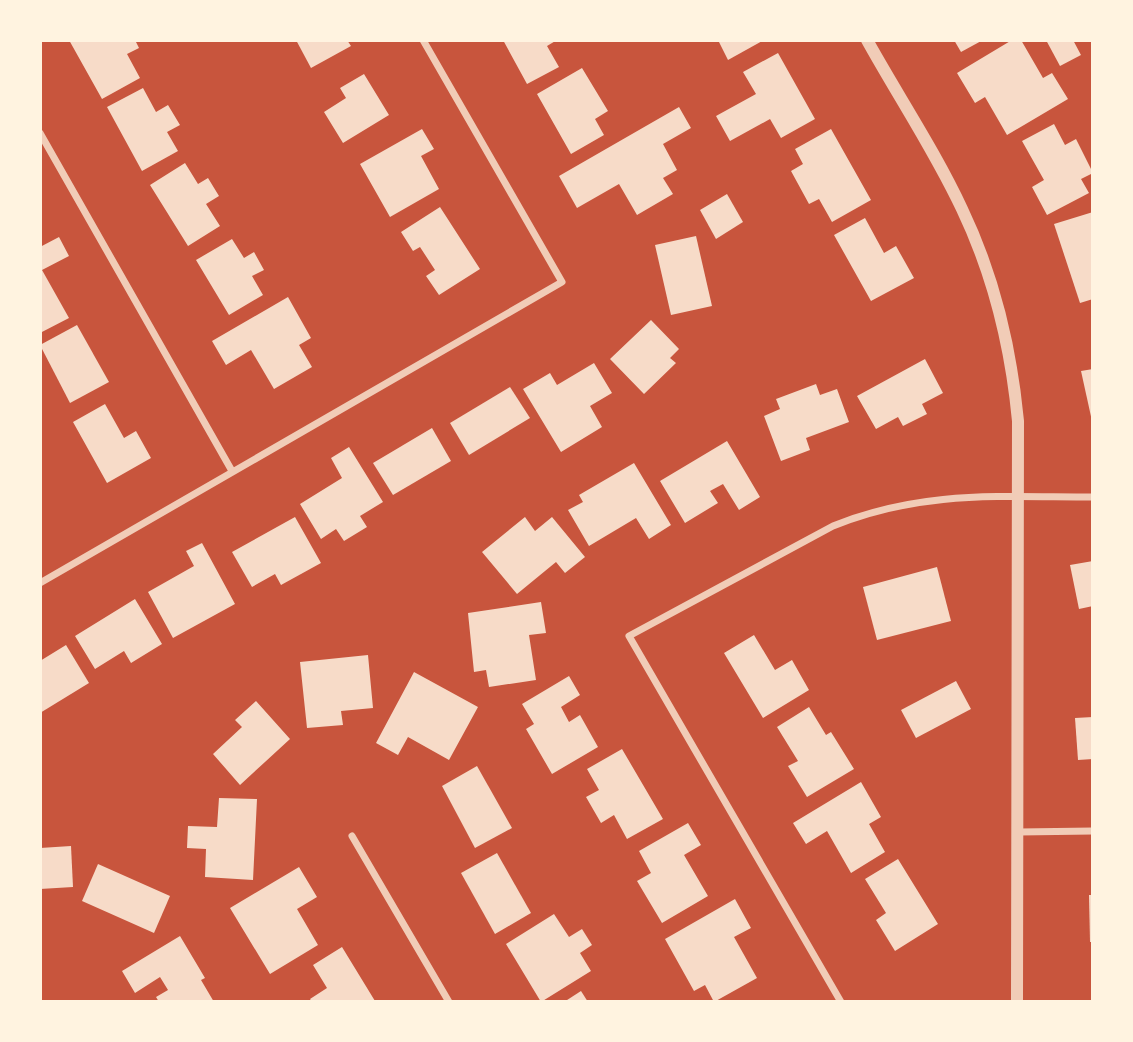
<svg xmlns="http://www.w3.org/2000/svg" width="1133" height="1042" font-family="'DM Sans',sans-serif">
<rect width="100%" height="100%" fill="#c8553d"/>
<!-- building -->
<g fill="#f7dbc8">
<polygon points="69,40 135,40 139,48 127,54 140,78 102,99"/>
<polygon points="296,40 347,40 351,46 311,68"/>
<polygon points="503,40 557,40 547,46 559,67 527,84"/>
<polygon points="718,40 764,40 728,60"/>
<polygon points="954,40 983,40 961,52"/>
<polygon points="1012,40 1021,40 1043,78 1052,73 1068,99 1007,135 985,97 975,103 957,73"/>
<polygon points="1046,40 1073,40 1081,55 1060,66"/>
<polygon points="778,53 815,119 781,138 770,119 730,141 716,116 756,94 743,72"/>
<polygon points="582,68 608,111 595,119 604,135 571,154 537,94"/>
<polygon points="364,74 389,115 343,143 324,112 346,98 340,88"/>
<polygon points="143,88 156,112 168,105 180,125 167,132 178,151 142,171 107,107"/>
<polygon points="679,107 691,128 663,144 677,170 663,178 673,194 637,215 619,184 577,208 559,176"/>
<polygon points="1054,124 1065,145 1076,139 1093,173 1081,179 1089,193 1047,215 1032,187 1044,180 1022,141"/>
<polygon points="422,129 434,149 421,156 439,189 390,217 360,164"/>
<polygon points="831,129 871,200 832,222 819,199 809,204 791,171 803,164 795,149"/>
<polygon points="185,163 198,184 208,178 219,196 206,204 220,226 188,246 150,185"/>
<polygon points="727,194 743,222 716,239 700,210"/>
<polygon points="440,207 480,269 439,295 426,276 435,270 420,247 413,251 401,232"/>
<polygon points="1093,212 1093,299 1080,303 1054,224"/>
<polygon points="865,218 884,253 896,246 914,278 871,301 834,235"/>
<polygon points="696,236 712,306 671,315 655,245"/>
<polygon points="59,237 69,256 42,270 69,318 40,333 40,247"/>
<polygon points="232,239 244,258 254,252 264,270 252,276 263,295 229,315 196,260"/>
<polygon points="288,297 311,338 299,345 312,367 274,389 251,350 226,365 212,341"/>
<polygon points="651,320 679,349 670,358 676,363 644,394 610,359"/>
<polygon points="77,325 109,382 70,403 40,345"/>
<polygon points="925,359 943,393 922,404 927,414 903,426 898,417 876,429 857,396"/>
<polygon points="594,363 612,393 590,406 602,427 561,452 523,389 550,373 557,385"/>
<polygon points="1093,369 1093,421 1092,421 1081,371"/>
<polygon points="816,384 820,395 837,389 849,422 806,438 810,450 781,461 764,416 780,409 776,399"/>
<polygon points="510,387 530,418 469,455 450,423"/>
<polygon points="105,404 124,438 136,431 151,458 107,483 73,422"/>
<polygon points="432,428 451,461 393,495 373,463"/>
<polygon points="727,441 760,497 739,510 723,484 710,491 718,503 685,523 660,481"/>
<polygon points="349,447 383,502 360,516 367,527 344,541 336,529 321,539 300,504 342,478 331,458"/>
<polygon points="634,463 671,525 649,539 636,518 589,546 568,510 583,502 579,495"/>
<polygon points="295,517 321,563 281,585 275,574 252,587 232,552"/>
<polygon points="525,517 535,531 552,517 585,557 565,573 556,562 517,594 482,552"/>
<polygon points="202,543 235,604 173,638 148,592 194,566 186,551"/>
<polygon points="1093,561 1093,606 1079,609 1070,565"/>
<polygon points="937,567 951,621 877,640 863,587"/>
<polygon points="135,599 162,644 131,663 124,651 95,669 75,636"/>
<polygon points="541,602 546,633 529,635 536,680 489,687 486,670 474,672 468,613"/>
<polygon points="754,635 775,670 792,660 809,690 763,718 724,653"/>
<polygon points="66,645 89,683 40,713 40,661"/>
<polygon points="368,655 373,708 341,711 343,725 307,728 300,662"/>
<polygon points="414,672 478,707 449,760 408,737 398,755 376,743"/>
<polygon points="569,676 580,695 561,707 569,722 580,715 598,747 552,774 526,729 534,724 522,704"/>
<polygon points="956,681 971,709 916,738 901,710"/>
<polygon points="256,701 290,739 240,785 213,754 242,727 235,720"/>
<polygon points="809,707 826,735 831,732 854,769 807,797 788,766 798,761 777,727"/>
<polygon points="1093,717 1093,759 1078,760 1075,718"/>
<polygon points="622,749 663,819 627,839 614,815 601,823 586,797 599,790 587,769"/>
<polygon points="477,766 512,828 475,848 442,786"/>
<polygon points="861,782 881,817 869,824 885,852 851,873 827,831 806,844 793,823"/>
<polygon points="219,798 257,799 253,880 205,877 206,849 187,848 188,826 217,827"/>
<polygon points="688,823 701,845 684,855 708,896 662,923 637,881 651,873 639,851"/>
<polygon points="71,846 73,887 40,889 40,848"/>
<polygon points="497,853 531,913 495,934 461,873"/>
<polygon points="898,859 938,924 895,951 876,920 886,913 865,879"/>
<polygon points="98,864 170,896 154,933 82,901"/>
<polygon points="299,867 317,897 297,909 318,945 270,974 230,908"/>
<polygon points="1089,895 1093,895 1093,942 1090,942"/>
<polygon points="735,899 751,928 734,937 757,978 714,1002 705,985 694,991 665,939"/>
<polygon points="554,914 569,937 582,929 592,945 580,953 591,971 541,1002 506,944"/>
<polygon points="180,936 205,978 201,980 214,1002 159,1002 156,997 168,990 160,977 135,993 122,971"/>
<polygon points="342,947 375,1001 374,1002 312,1002 310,999 327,988 313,965"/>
<polygon points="581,991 588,1002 564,1002"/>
</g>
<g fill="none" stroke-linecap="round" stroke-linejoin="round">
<!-- minor -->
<g stroke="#f1ccb7" stroke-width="7">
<polyline points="40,133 232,471"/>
<polyline points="40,583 562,282 423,40"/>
<polyline points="1019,832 1093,831"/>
<polyline points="352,836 449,1002"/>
<path d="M841 1002 629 636 833 526C922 490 999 497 1093 497"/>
</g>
<!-- tertiary -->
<path stroke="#f1ccb7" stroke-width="12" d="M867 40C898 96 935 151 962 209 994 276 1011 347 1018 421L1017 1002"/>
</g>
<!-- border -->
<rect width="1133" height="1042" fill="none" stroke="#fff3e0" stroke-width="84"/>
</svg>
